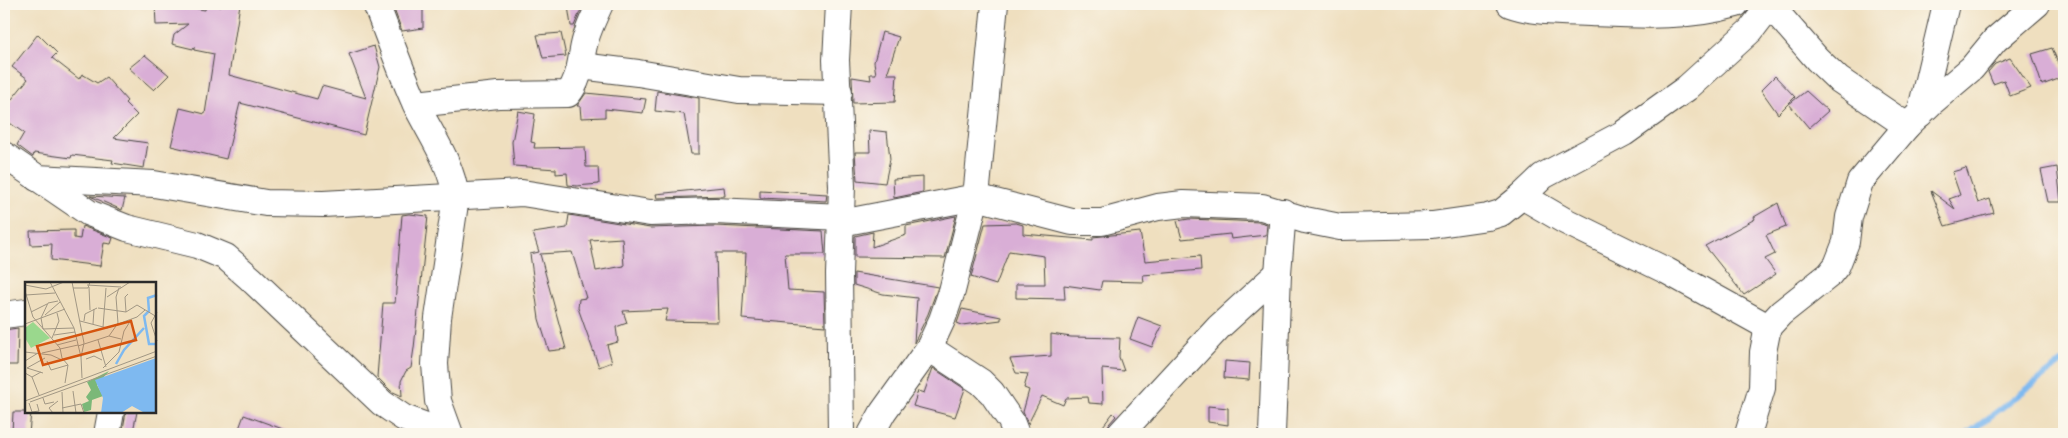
<svg xmlns="http://www.w3.org/2000/svg" width="2068" height="438" font-family="'IM FELL French Canon',serif">
<rect width="100%" height="100%" fill="#fbf7ec"/>
<filter id="ink" filterUnits="userSpaceOnUse"><feTurbulence type="fractalNoise" baseFrequency=".02" numOctaves="2"/><feDisplacementMap in="SourceGraphic" scale="10" xChannelSelector="R" yChannelSelector="G"/><feConvolveMatrix kernelMatrix="1 2 1 2 8 2 1 2 1" color-interpolation-filters="sRGB"/></filter>
<filter id="wash" filterUnits="userSpaceOnUse"><feTurbulence type="fractalNoise" baseFrequency=".0096" numOctaves="4" result="noise"/><feDisplacementMap in="SourceGraphic" scale="20" xChannelSelector="R" yChannelSelector="G"/><feGaussianBlur stdDeviation="1.12" result="paint"/><feColorMatrix in="noise" values="0 0 0 0 0 0 0 0 0 0 0 0 0 0 0 0 0 1.4 0 .05"/><feComposite in="paint" operator="in"/></filter>
<g filter="url(#wash)">
<rect width="100%" height="100%" fill="#efdfbf"/>
<g fill="none" stroke-linecap="round" stroke-linejoin="round">
<!-- stream -->
<polyline stroke="#7eb9f0" stroke-width="5.5" points="1967,434 2064,361"/>
</g>
<g id="blocks">
<!-- building -->
<g fill="#d9aed6" fill-rule="evenodd">
<polygon points="155,4 170,4 205,10 206,4 221,7 222,4 240,4 229,75 317,99 322,86 366,98 349,54 374,46 380,67 364,135 240,103 226,159 171,146 180,108 205,114 214,54 194,50 194,47 193,49 172,44 174,35 188,24 156,25"/>
<polygon points="392,4 423,4 423,28 402,31"/>
<polygon points="568,6 582,7 574,26 571,26"/>
<polygon points="882,32 899,37 887,74 897,74 895,102 853,103 852,77 871,80 870,74 876,74 874,62"/>
<polygon points="561,33 566,56 543,58 537,35"/>
<polygon points="38,34 57,53 52,58 79,79 82,74 97,83 106,77 127,101 125,103 137,115 114,138 148,143 144,168 112,163 113,160 72,155 71,158 34,153 33,157 17,145 24,133 4,119 4,109 28,79 12,67"/>
<polygon points="2052,48 2064,77 2042,85 2032,54"/>
<polygon points="145,55 169,75 154,90 129,68"/>
<polygon points="2010,58 2031,88 2010,96 2004,80 1993,84 1988,72 1995,64"/>
<polygon points="1775,76 1795,97 1778,114 1761,90"/>
<polygon points="657,91 699,98 699,154 691,154 684,114 655,111"/>
<polygon points="1806,91 1828,111 1809,128 1789,104"/>
<polygon points="586,93 646,99 643,113 605,109 605,117 581,118 580,106 577,106"/>
<polygon points="518,111 535,114 531,142 535,143 534,148 585,147 586,167 598,167 599,184 577,186 568,185 567,173 556,174 556,169 514,166 512,142"/>
<polygon points="869,130 887,132 890,159 885,183 857,180 855,152 870,152"/>
<polygon points="2057,167 2061,202 2048,202 2041,170"/>
<polygon points="1966,168 1978,203 1990,199 1994,213 1945,226 1931,191 1955,209 1949,199 1960,195 1952,172"/>
<polygon points="923,177 923,192 894,198 893,179"/>
<polygon points="724,187 725,196 657,198 656,194"/>
<polygon points="760,190 827,194 826,201 760,198"/>
<polygon points="90,196 125,198 122,210"/>
<polygon points="1778,203 1786,227 1766,235 1775,254 1765,259 1776,274 1744,295 1705,246 1755,219 1754,217"/>
<polygon points="409,214 428,216 414,348 411,368 406,371 401,381 402,396 391,391 377,377 383,303 395,303 402,215"/>
<path d="M569 215 650 228 715 226 823 231 825 254H785L788 290 824 292 825 326 742 319 746 253H716L718 322 665 321 668 309 623 311 627 323 616 327 618 342 607 345 612 362 599 367 578 308 579 299 586 298 572 252 540 254 566 349 549 351 539 319 530 254 539 252 533 233 567 228ZM622 238 624 266 596 271 590 240Z"/>
<polygon points="956,216 945,258 855,257 855,236 873,232 872,247 906,235 906,226"/>
<polygon points="1189,219 1260,222 1267,224 1266,235 1231,239 1230,234 1182,239 1177,221"/>
<polygon points="1016,223 1023,225 1023,234 1093,240 1093,237 1140,232 1145,261 1200,256 1201,270 1143,275 1144,282 1102,281 1100,290 1064,285 1065,299 1016,298 1016,284 1045,284 1044,256 1009,251 996,285 971,277 985,224"/>
<polygon points="82,226 113,238 111,244 104,243 100,266 51,260 52,244 31,245 30,231 74,230 74,238 80,239"/>
<polygon points="854,273 938,287 928,314 914,343 917,298 883,294 854,285"/>
<polygon points="962,309 1001,317 1001,320 962,325 957,323"/>
<polygon points="1138,317 1162,326 1152,347 1130,339"/>
<polygon points="18,328 17,365 4,365 4,330"/>
<polygon points="1051,334 1071,337 1120,338 1119,357 1124,371 1102,369 1103,404 1089,403 1088,397 1066,398 1063,405 1042,396 1028,424 1023,412 1029,390 1024,388 1028,374 1016,373 1010,359 1051,356"/>
<polygon points="1225,361 1250,363 1249,380 1224,378"/>
<polygon points="933,368 965,389 955,417 913,406 918,391 924,393"/>
<polygon points="1208,406 1228,408 1228,425 1208,422"/>
<polygon points="13,412 31,412 29,434 12,433"/>
<polygon points="126,412 137,412 133,431 123,429"/>
<polygon points="1113,413 1116,416 1109,424 1105,434 1097,434"/>
<polygon points="244,415 291,432 291,434 237,434"/>
</g>
</g>
</g>
<g filter="url(#ink)">
<use href="#blocks" fill-opacity="0" stroke="#484641" stroke-width="1"/>
<g fill="none" stroke-linecap="round" stroke-linejoin="round">
<!-- minor casing -->
<g stroke="#484641" stroke-width="28">
<g id="minor">
<path d="M376 4C389 37 401 72 416 105 431 135 451 162 456 197L438 318 435 364 438 401 450 434"/>
<polyline points="839,4 836,60 842,186 839,274 841,434"/>
<path d="M1510 4C1535 13 1563 12 1590 13 1639 15 1688 18 1736 4"/>
<polyline points="1770,5 1817,59 1838,79 1907,126"/>
<polyline points="581,66 638,73 739,90 839,92"/>
<path d="M416 104 498 95 568 94C580 79 580 63 584 45 587 31 594 17 600 4"/>
<polyline points="1920,114 1946,4"/>
<polyline points="4,155 89,213 127,228 197,245 226,257 250,278 382,403 404,418 448,434"/>
<polyline points="37,178 154,184 266,203 323,204 522,193 650,213 715,211 842,217"/>
<polyline points="1522,196 1543,176 1624,133 1687,88 1751,30 1771,4"/>
<polyline points="841,223 976,197 1072,222 1102,222 1158,207 1183,204 1262,207 1305,220 1340,227 1432,225 1488,217 1501,213 1522,196 1565,221 1667,271 1768,327"/>
<polyline points="4,315 26,312"/>
<polyline points="929,348 981,382 992,393 1011,421 1016,434"/>
<polyline points="107,434 111,412"/>
<polyline points="871,434 883,412 929,348 942,320 952,291 976,197 995,4"/>
<polyline points="1120,434 1219,327 1278,273"/>
<polyline points="1272,434 1278,273 1283,212"/>
<polyline points="1748,434 1762,388 1763,352 1768,327 1781,313 1829,275 1837,265 1846,242 1849,217 1860,182 1907,126 1933,101 1972,68 1995,40 2037,4"/>
</g>
</g>
<!-- minor -->
<use href="#minor" stroke="#fff" stroke-width="26"/>
</g>
</g>
<!-- overview -->
<g transform="translate(25 282)">
<rect width="131" height="131" fill="#efdfbf"/>
<path d="M8 40 25 56 6 66 0 56V46Z" fill="#9ad88d"/>
<path d="M84 89 72 103 78 114 67 118 66 128 59 130 57 122 64 119 61 115 66 108 62 100Z" fill="#7bb878"/>
<path d="M131 76V131L118 130 107 124 96 131H76L78 116 70 98Z" fill="#7eb9f0"/>
<path fill="none" stroke="#7eb9f0" stroke-width="2.5" d="M132 13 123 16 124 29 119 34 124 62H132M91 82 99 68 119 46"/>
<path fill="none" stroke="#a19784" stroke-width="1" d="M25 0 49 46 56 75 57 96M47 0 59 61 56 75M0 3 21 7 39 0M62 3 96 5M64 5 65 28M48 6H63L65 0M0 9 8 35 35 66 37 76 43 83 40 101M1 13 30 11M82 15 105 0M73 26 101 30 112 23 132 35M6 30 22 22M101 30 100 15 103 12M132 30 126 41 132 59M20 33 35 20M55 39 82 46 112 35 120 28M59 39 60 32 72 26M0 42 40 27M68 42 69 27M78 45 81 6M18 47 16 36 23 21 33 19M18 47 49 46M29 53 50 50M84 54 93 41 91 15 94 6M27 56 34 39 32 31M73 58 81 85M32 63 51 58M53 64 84 54 96 57M0 70 26 73 37 78M17 71 53 63M61 77 69 74 77 78M0 79 13 71M22 79 26 88 43 83M2 86 20 76M2 86 18 91M78 86 94 70 99 49 106 38M0 91 7 95 16 90M7 95 14 113M48 109 51 131M37 110 38 131M18 116 20 122 29 120M0 119 132 69M5 120 132 74M4 121 7 130 14 129 12 122M37 126 56 122 59 131M28 131 24 126 33 119"/>
<path fill="#d5540f" fill-opacity="0.15" stroke="#d5540f" stroke-width="2.5" d="M106 39 111 58 18 83 12 64Z"/>
<rect width="131" height="131" fill="none" stroke="#2b2b2b" stroke-width="2.5"/>
</g>
<!-- margin -->
<rect width="2068" height="438" fill="none" stroke="#fbf7ec" stroke-width="20"/>
</svg>
